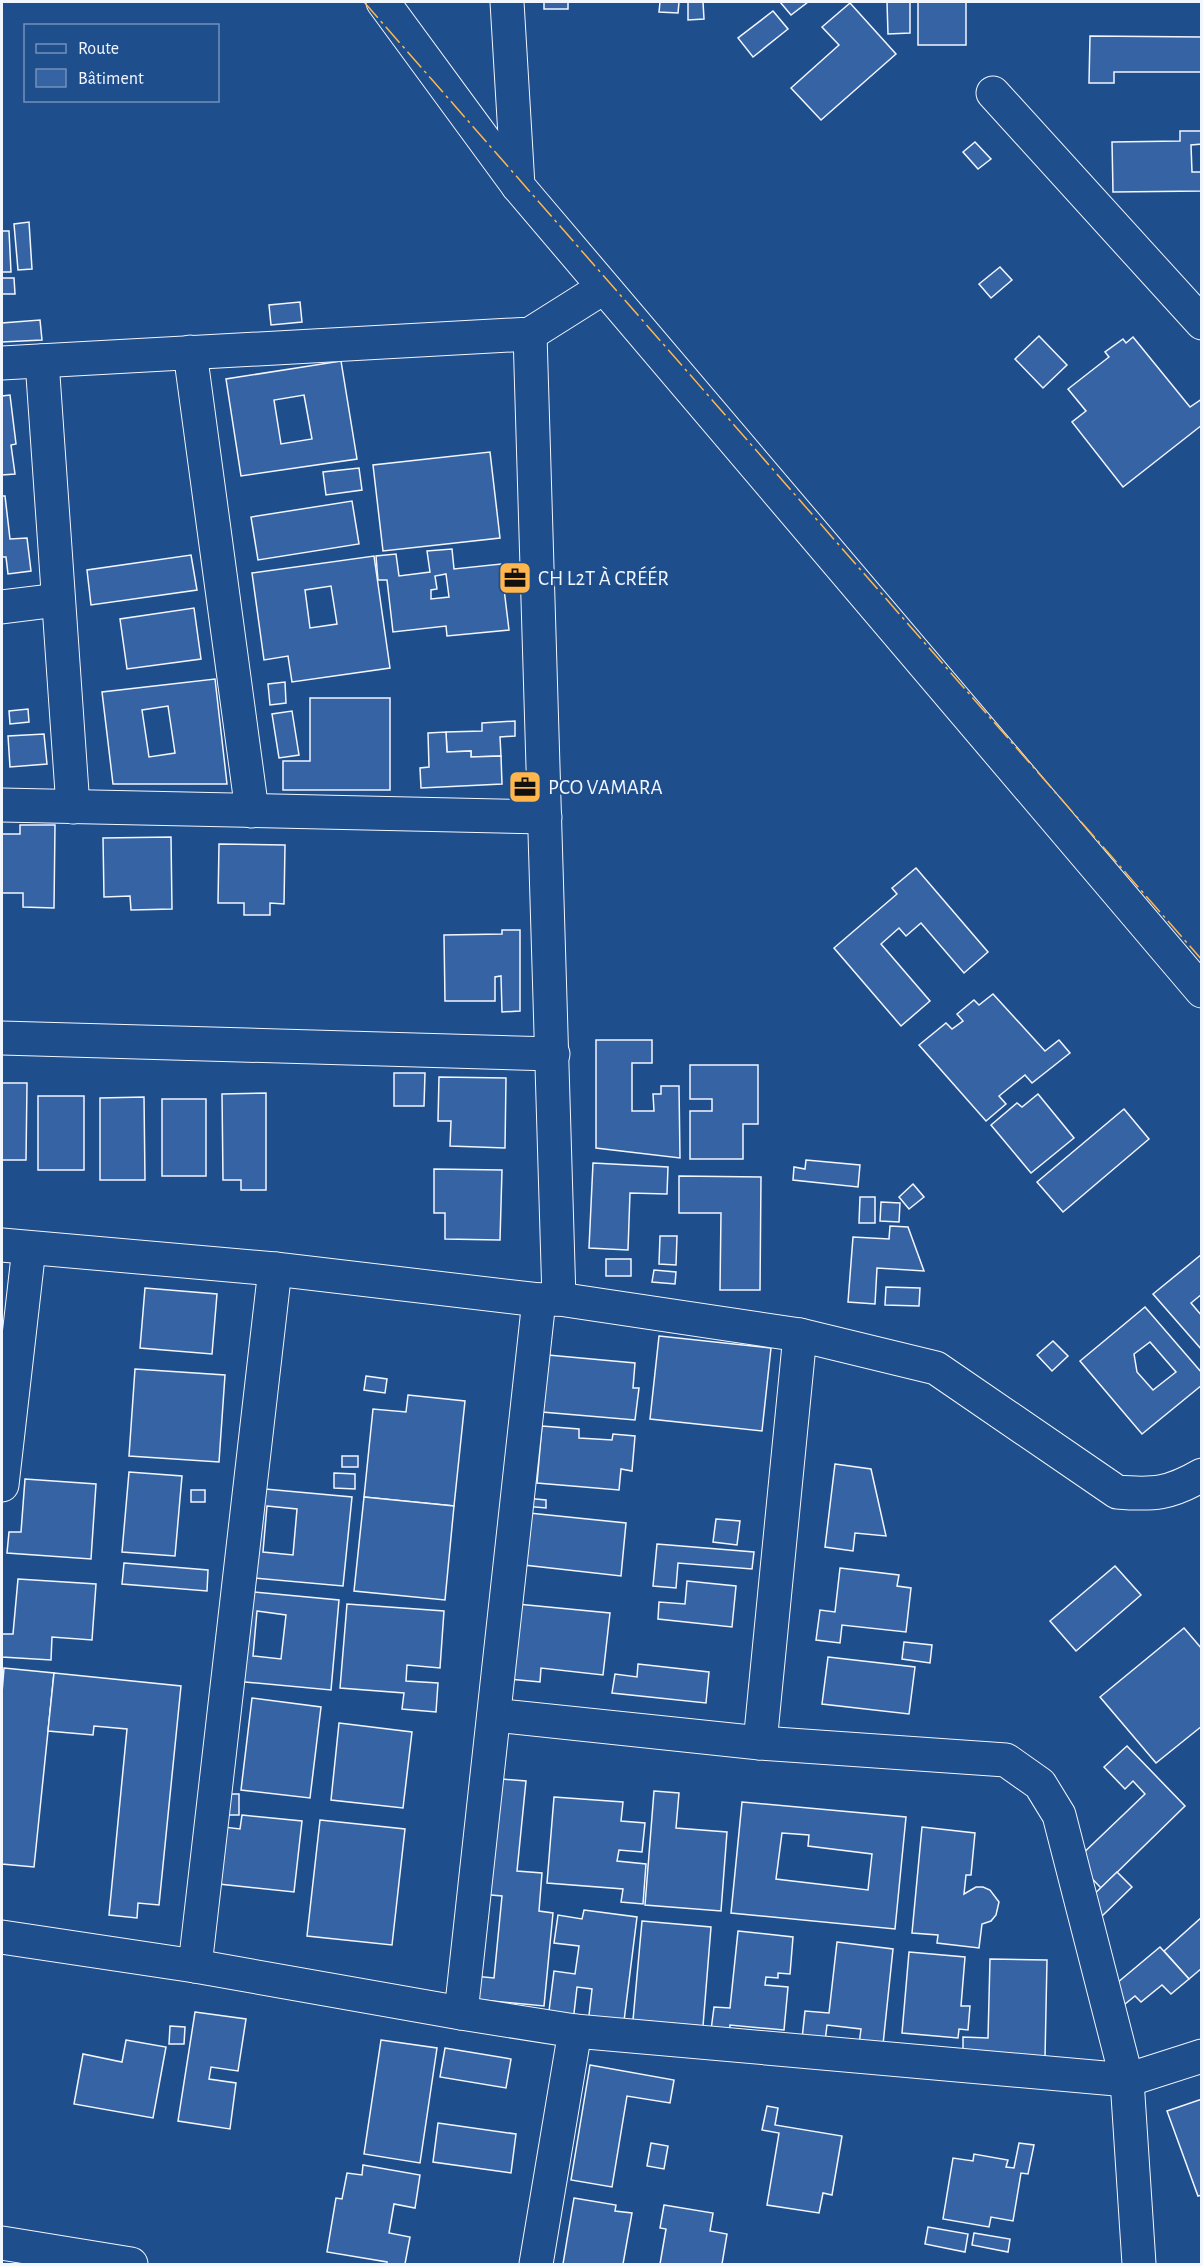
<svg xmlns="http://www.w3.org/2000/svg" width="1203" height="2266" font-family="'Alegreya Sans',sans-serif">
<rect width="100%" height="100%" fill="#1f4e8c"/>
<!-- building -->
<g fill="#3563a3" stroke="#f2f6ff" stroke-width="1.5" fill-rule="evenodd">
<rect x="544" y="2" width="24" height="7"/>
<polygon points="660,2 679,2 678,13 659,12"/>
<polygon points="688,2 703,2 704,19 688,20"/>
<polygon points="780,2 808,2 791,15"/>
<polygon points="887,2 910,2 910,33 888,34"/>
<rect x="918" y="2" width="48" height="43"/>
<polygon points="850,3 896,54 821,120 791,88 839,45 822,27"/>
<polygon points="773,11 788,29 753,57 738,38"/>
<polygon points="1090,36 1202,37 1202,72 1114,72 1114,83 1089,83"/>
<polygon points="1180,131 1202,131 1202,144 1191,145 1192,172 1202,172 1202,191 1113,192 1112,142 1180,141"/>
<polygon points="975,142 991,159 978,169 963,152"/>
<polygon points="29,222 32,269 18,270 14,224"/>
<polygon points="2,231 9,231 11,272 2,272"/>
<polygon points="1000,267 1012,280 991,298 979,284"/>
<polygon points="2,278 14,278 15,294 2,294"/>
<polygon points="300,302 302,322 271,325 269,305"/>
<polygon points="40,320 42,340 2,342 2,323"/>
<polygon points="1039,336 1067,365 1043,388 1015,359"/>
<polygon points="1133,337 1190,407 1202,399 1202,425 1123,487 1072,422 1086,411 1068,389 1109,357 1105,352 1123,339 1126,343"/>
<path d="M341 361 357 459 241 476 226 379ZM304 395 312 439 281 444 274 400Z"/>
<polygon points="10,395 16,444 11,445 15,474 2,475 2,396"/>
<polygon points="490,452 500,538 383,551 373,465"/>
<polygon points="359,468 362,490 326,495 323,472"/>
<polygon points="2,496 5,496 10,539 27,538 31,571 8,574 6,557 2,557"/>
<polygon points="352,501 359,544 258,560 251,517"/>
<path d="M452 549 454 569 501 564 509 630 447 636 446 626 393 632 387 580H378L376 556 396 554 399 576 430 572 427 551ZM446 574 449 597 431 599V590L437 589 435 576Z"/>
<polygon points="191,555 197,590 91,605 87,570"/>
<path d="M374 556 390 668 292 682 288 656 264 660 252 573ZM331 586 337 624 310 628 305 590Z"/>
<polygon points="194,608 201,659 127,669 120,619"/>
<path d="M215 679 227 784H113L102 692ZM168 706 175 753 149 757 142 710Z"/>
<polygon points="285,682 286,703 270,705 268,684"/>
<polygon points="310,698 390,698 390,790 283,790 283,761 310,761"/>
<polygon points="28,709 29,722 10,724 9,711"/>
<polygon points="292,711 299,755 279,758 272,714"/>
<polygon points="515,721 515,736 500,737 501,756 471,757 471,751 447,752 446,732 482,731 482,723"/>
<polygon points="446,732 447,752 471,751 471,757 501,756 502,784 421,788 420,768 429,767 428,733"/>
<polygon points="44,734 47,764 10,767 8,736"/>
<polygon points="20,825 55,825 54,908 23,907 23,893 2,893 2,834 20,834"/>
<polygon points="171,837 172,909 131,910 130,896 104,897 103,838"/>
<polygon points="219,844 285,845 284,904 270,903 270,915 244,915 244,903 218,903"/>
<polygon points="916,868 988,952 964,973 921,923 906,936 899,928 881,944 930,1001 901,1026 834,948 897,894 892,888"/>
<polygon points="502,930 520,930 520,1011 502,1012 501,976 495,977 495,1001 445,1001 444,935 502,934"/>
<polygon points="993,994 1045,1051 1059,1040 1070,1053 1032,1083 1025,1075 999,1096 1006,1104 986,1121 919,1045 946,1023 952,1029 963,1021 957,1014 974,1000 979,1005"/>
<polygon points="596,1040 652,1040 652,1063 632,1063 632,1111 654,1111 653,1094 661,1094 661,1086 679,1086 680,1158 596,1148"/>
<polygon points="690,1065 758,1065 758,1124 743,1124 743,1159 690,1159 690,1111 712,1111 712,1099 690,1099"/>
<polygon points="394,1073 425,1073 424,1106 394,1106"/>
<polygon points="439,1077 506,1078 505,1148 450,1146 451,1121 438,1121"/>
<polygon points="2,1083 27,1083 26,1160 2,1160"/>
<polygon points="266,1093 266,1190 241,1190 241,1180 223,1180 222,1094"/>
<polygon points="1038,1094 1074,1138 1031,1173 991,1125 1017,1103 1022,1107"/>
<rect x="38" y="1096" width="46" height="74"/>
<polygon points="144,1097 145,1180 100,1180 100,1098"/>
<rect x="162" y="1099" width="44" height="77"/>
<polygon points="1124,1109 1149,1139 1063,1212 1037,1182"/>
<polygon points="806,1160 860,1165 858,1187 793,1180 794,1167 805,1169"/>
<polygon points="593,1163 668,1167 667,1194 630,1193 628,1250 589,1248"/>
<polygon points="434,1169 502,1170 500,1240 445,1239 445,1213 434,1213"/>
<polygon points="679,1176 761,1177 760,1290 720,1290 721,1213 679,1213"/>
<polygon points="913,1184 924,1197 909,1209 899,1197"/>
<polygon points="860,1197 875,1197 875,1223 859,1223"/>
<polygon points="881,1202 900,1203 899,1222 880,1221"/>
<polygon points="890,1226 908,1227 924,1271 877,1268 875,1304 848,1302 853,1237 889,1239"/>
<polygon points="660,1236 677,1236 676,1265 659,1264"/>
<polygon points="1202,1254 1202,1294 1191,1303 1202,1316 1202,1350 1153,1294"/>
<rect x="606" y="1259" width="25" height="17"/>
<polygon points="654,1270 676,1272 675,1284 652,1282"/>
<polygon points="886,1287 920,1288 919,1306 885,1305"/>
<polygon points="145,1288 217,1294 212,1354 140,1348"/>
<path d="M1145 1307 1202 1373V1385L1142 1434 1080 1361ZM1150 1342 1176 1372 1153 1390 1137 1372 1134 1354Z"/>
<polygon points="659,1336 771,1348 762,1431 650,1419"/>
<polygon points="1053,1341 1068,1356 1052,1371 1037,1355"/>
<polygon points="548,1355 635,1363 633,1388 639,1388 635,1420 542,1412"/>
<polygon points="135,1369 225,1375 219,1462 129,1456"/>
<polygon points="366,1376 387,1379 385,1393 364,1390"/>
<polygon points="408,1395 465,1401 454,1506 364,1497 373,1409 406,1412"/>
<polygon points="542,1426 579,1429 579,1438 612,1440 613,1434 635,1436 632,1471 621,1469 619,1490 537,1483"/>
<rect x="342" y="1456" width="16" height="11"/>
<polygon points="835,1464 871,1469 886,1536 855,1533 853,1551 825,1547"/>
<polygon points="129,1472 182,1476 175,1556 122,1552"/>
<polygon points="334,1473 355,1474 355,1489 334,1488"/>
<polygon points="25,1479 96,1484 91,1559 7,1553 9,1532 21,1532"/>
<path d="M253 1488 352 1497 343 1586 244 1577ZM267 1506 297 1509 293 1555 263 1552Z"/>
<rect x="191" y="1490" width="14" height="12"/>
<polygon points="364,1497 454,1506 445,1600 354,1591"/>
<polygon points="525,1498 546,1500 546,1508 524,1506"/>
<polygon points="529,1513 626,1523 621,1576 524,1565"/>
<polygon points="716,1519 740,1521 737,1545 713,1542"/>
<polygon points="657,1544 754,1552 752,1569 678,1563 676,1588 653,1586"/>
<polygon points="124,1563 208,1570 207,1591 122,1584"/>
<polygon points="1115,1566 1141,1595 1076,1651 1050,1621"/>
<polygon points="840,1568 899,1575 897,1586 911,1588 906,1632 842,1625 840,1643 816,1640 820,1610 835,1612"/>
<polygon points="18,1579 96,1584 92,1640 52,1637 51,1660 2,1657 2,1634 13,1634"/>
<polygon points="687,1581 736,1586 732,1627 658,1619 659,1602 685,1604"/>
<path d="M243 1591 339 1600 331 1690 234 1681ZM257 1611 286 1615 281 1659 253 1656Z"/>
<polygon points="347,1604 444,1611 440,1668 407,1665 406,1681 438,1683 436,1712 402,1709 404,1693 340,1688"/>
<polygon points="517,1604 610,1613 603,1675 541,1668 540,1682 509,1679"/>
<polygon points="1184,1628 1202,1649 1202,1726 1156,1763 1100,1697"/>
<polygon points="904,1642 932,1645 930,1663 902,1659"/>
<polygon points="828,1657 915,1667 909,1714 822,1704"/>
<polygon points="638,1664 709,1672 706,1703 612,1693 615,1674 637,1677"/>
<polygon points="4,1668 54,1673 34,1867 2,1864 2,1693"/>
<polygon points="54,1673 181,1686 159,1905 138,1903 137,1918 109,1915 127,1729 94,1726 93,1735 48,1731"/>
<polygon points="252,1698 321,1707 310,1798 241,1790"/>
<polygon points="339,1723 412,1732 403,1808 331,1800"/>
<polygon points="1127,1746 1185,1806 1101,1888 1075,1861 1145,1794 1133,1781 1125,1789 1104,1767"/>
<polygon points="491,1778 526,1781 517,1871 542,1873 539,1911 553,1913 544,2006 472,1999 474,1976 494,1978 502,1896 480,1894"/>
<polygon points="654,1791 679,1793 676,1828 727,1832 721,1911 645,1905"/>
<polygon points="218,1794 239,1794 239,1815 217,1815"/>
<polygon points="554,1797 623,1802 621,1821 645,1823 642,1852 619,1850 617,1861 646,1864 643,1904 621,1902 623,1889 547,1883"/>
<path d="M742 1802 906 1817 895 1929 731 1913ZM782 1833 809 1835 808 1846 872 1854 868 1890 776 1879Z"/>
<polygon points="242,1815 302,1821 294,1892 219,1884 224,1827 240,1829"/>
<polygon points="320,1820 405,1829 392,1945 307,1936"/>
<polygon points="922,1827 975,1833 971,1875 966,1875 964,1894 976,1887 983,1887 990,1890 999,1902 996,1915 991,1921 982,1924 979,1948 937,1943 938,1935 912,1933"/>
<polygon points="1117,1872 1132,1887 1100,1918 1085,1903"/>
<polygon points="584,1910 637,1917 623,2029 588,2024 592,1989 577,1987 573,2022 548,2019 554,1971 575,1974 579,1946 554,1943 558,1915 582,1919"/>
<polygon points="1202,1917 1202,1968 1189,1979 1164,1951"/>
<polygon points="642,1921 711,1927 703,2026 633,2020"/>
<polygon points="738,1931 793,1937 790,1974 778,1973 778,1978 766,1977 765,1985 788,1987 784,2030 730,2025 729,2039 710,2038 714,2007 730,2008"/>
<polygon points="837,1942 893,1949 882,2054 858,2052 861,2029 827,2025 824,2050 801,2048 805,2011 829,2013"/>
<polygon points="1160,1947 1189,1979 1171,1994 1162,1985 1141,2002 1135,1996 1125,2004 1111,1988"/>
<polygon points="909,1952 965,1957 961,2006 970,2006 968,2030 959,2029 958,2038 902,2033"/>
<polygon points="990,1959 1047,1960 1045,2058 963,2056 963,2037 988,2038"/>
<polygon points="195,2012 246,2019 238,2071 211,2067 209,2079 236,2083 230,2129 178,2121"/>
<polygon points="170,2026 185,2027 184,2044 169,2044"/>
<polygon points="126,2040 166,2047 153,2118 74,2104 83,2054 122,2062"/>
<polygon points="381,2040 437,2048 420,2163 364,2154"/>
<polygon points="445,2048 511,2059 506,2088 440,2077"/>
<polygon points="590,2065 674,2080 670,2103 627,2096 612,2187 571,2180"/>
<polygon points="1202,2099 1202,2195 1198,2196 1167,2111"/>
<polygon points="767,2106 778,2108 775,2125 842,2136 832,2195 823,2193 819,2213 767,2205 779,2133 762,2130"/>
<polygon points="438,2123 516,2134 511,2173 433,2162"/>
<polygon points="651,2143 668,2146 664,2169 647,2166"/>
<polygon points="1019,2143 1034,2145 1028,2174 1021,2173 1013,2221 991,2217 989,2227 943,2219 953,2158 973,2161 974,2154 1008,2160 1006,2167 1014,2168"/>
<polygon points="363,2165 420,2175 415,2208 394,2204 389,2233 410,2237 405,2264 387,2264 387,2262 327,2252 336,2198 342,2199 347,2173 362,2175"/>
<polygon points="574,2198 616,2205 615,2211 632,2213 623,2264 563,2264"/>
<polygon points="664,2205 713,2213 710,2231 727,2234 722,2264 660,2264 666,2229 660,2228"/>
<polygon points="928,2227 968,2234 965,2252 925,2244"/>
<polygon points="974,2233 1010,2239 1008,2252 972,2245"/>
</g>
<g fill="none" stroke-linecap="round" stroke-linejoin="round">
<!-- minor casing -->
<g stroke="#f2f6ff" stroke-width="35">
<g id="minor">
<polyline points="383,2 518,186 1202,991"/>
<polyline points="507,2 518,186"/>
<polyline points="993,93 1202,323"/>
<polyline points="530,334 559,1299"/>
<polyline points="190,352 252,811"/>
<polyline points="42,361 73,807"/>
<polyline points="2,363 530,334 603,288"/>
<polyline points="2,607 58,600"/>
<polyline points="2,805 545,817"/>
<polyline points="2,1038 553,1054"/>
<path d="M2 1245 275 1269 539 1300 559 1299 800 1335 936 1368 1117 1492C1154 1495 1169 1494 1202 1475"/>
<polyline points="2,1485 29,1248"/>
<polyline points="494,1715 760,1743 1006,1760 1040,1784 1059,1815 1127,2080 1139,2264"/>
<polyline points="760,1743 800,1335"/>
<polyline points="2,1937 195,1966 461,2013 575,2031 1127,2080 1202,2056"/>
<polyline points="195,1966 275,1269"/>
<polyline points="461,2013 539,1300"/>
<polyline points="2,2243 131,2264"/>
<polyline points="536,2264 575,2031"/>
</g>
</g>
<!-- minor -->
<use href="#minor" stroke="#1f4e8c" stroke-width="33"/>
<!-- power -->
<polyline stroke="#ffb74d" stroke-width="1.5" stroke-dasharray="21 4.5 3 4.5" stroke-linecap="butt" points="364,2 1202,960"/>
</g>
<!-- icons -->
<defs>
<g id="office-square" transform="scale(1.725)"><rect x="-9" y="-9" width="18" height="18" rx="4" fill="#ffb74d" stroke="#1f4e8c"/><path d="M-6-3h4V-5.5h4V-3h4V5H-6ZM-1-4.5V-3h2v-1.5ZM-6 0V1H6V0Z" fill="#111"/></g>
</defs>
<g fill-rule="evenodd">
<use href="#office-square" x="515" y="578"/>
<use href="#office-square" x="525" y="787"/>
</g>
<g text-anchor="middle" stroke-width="4.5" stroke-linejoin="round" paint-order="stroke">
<!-- poi labels -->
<g font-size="21" fill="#f2f6ff" stroke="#1f4e8c" text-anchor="start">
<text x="538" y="585">CH L2T À CRÉÉR</text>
<text x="548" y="794">PCO VAMARA</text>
</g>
</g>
<!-- border -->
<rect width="1203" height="2266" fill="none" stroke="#f2f6ff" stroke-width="6"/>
<!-- legend -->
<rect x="24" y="24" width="195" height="78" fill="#1f4e8c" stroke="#7391ba" stroke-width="1.5"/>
<rect x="36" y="44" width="30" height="9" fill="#1f4e8c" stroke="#7391ba" stroke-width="1.5"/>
<text x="78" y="54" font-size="18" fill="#f2f6ff">Route</text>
<rect x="36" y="69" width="30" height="18" fill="#3563a3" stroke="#7391ba" stroke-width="1.5"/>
<text x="78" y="84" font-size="18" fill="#f2f6ff">Bâtiment</text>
</svg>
